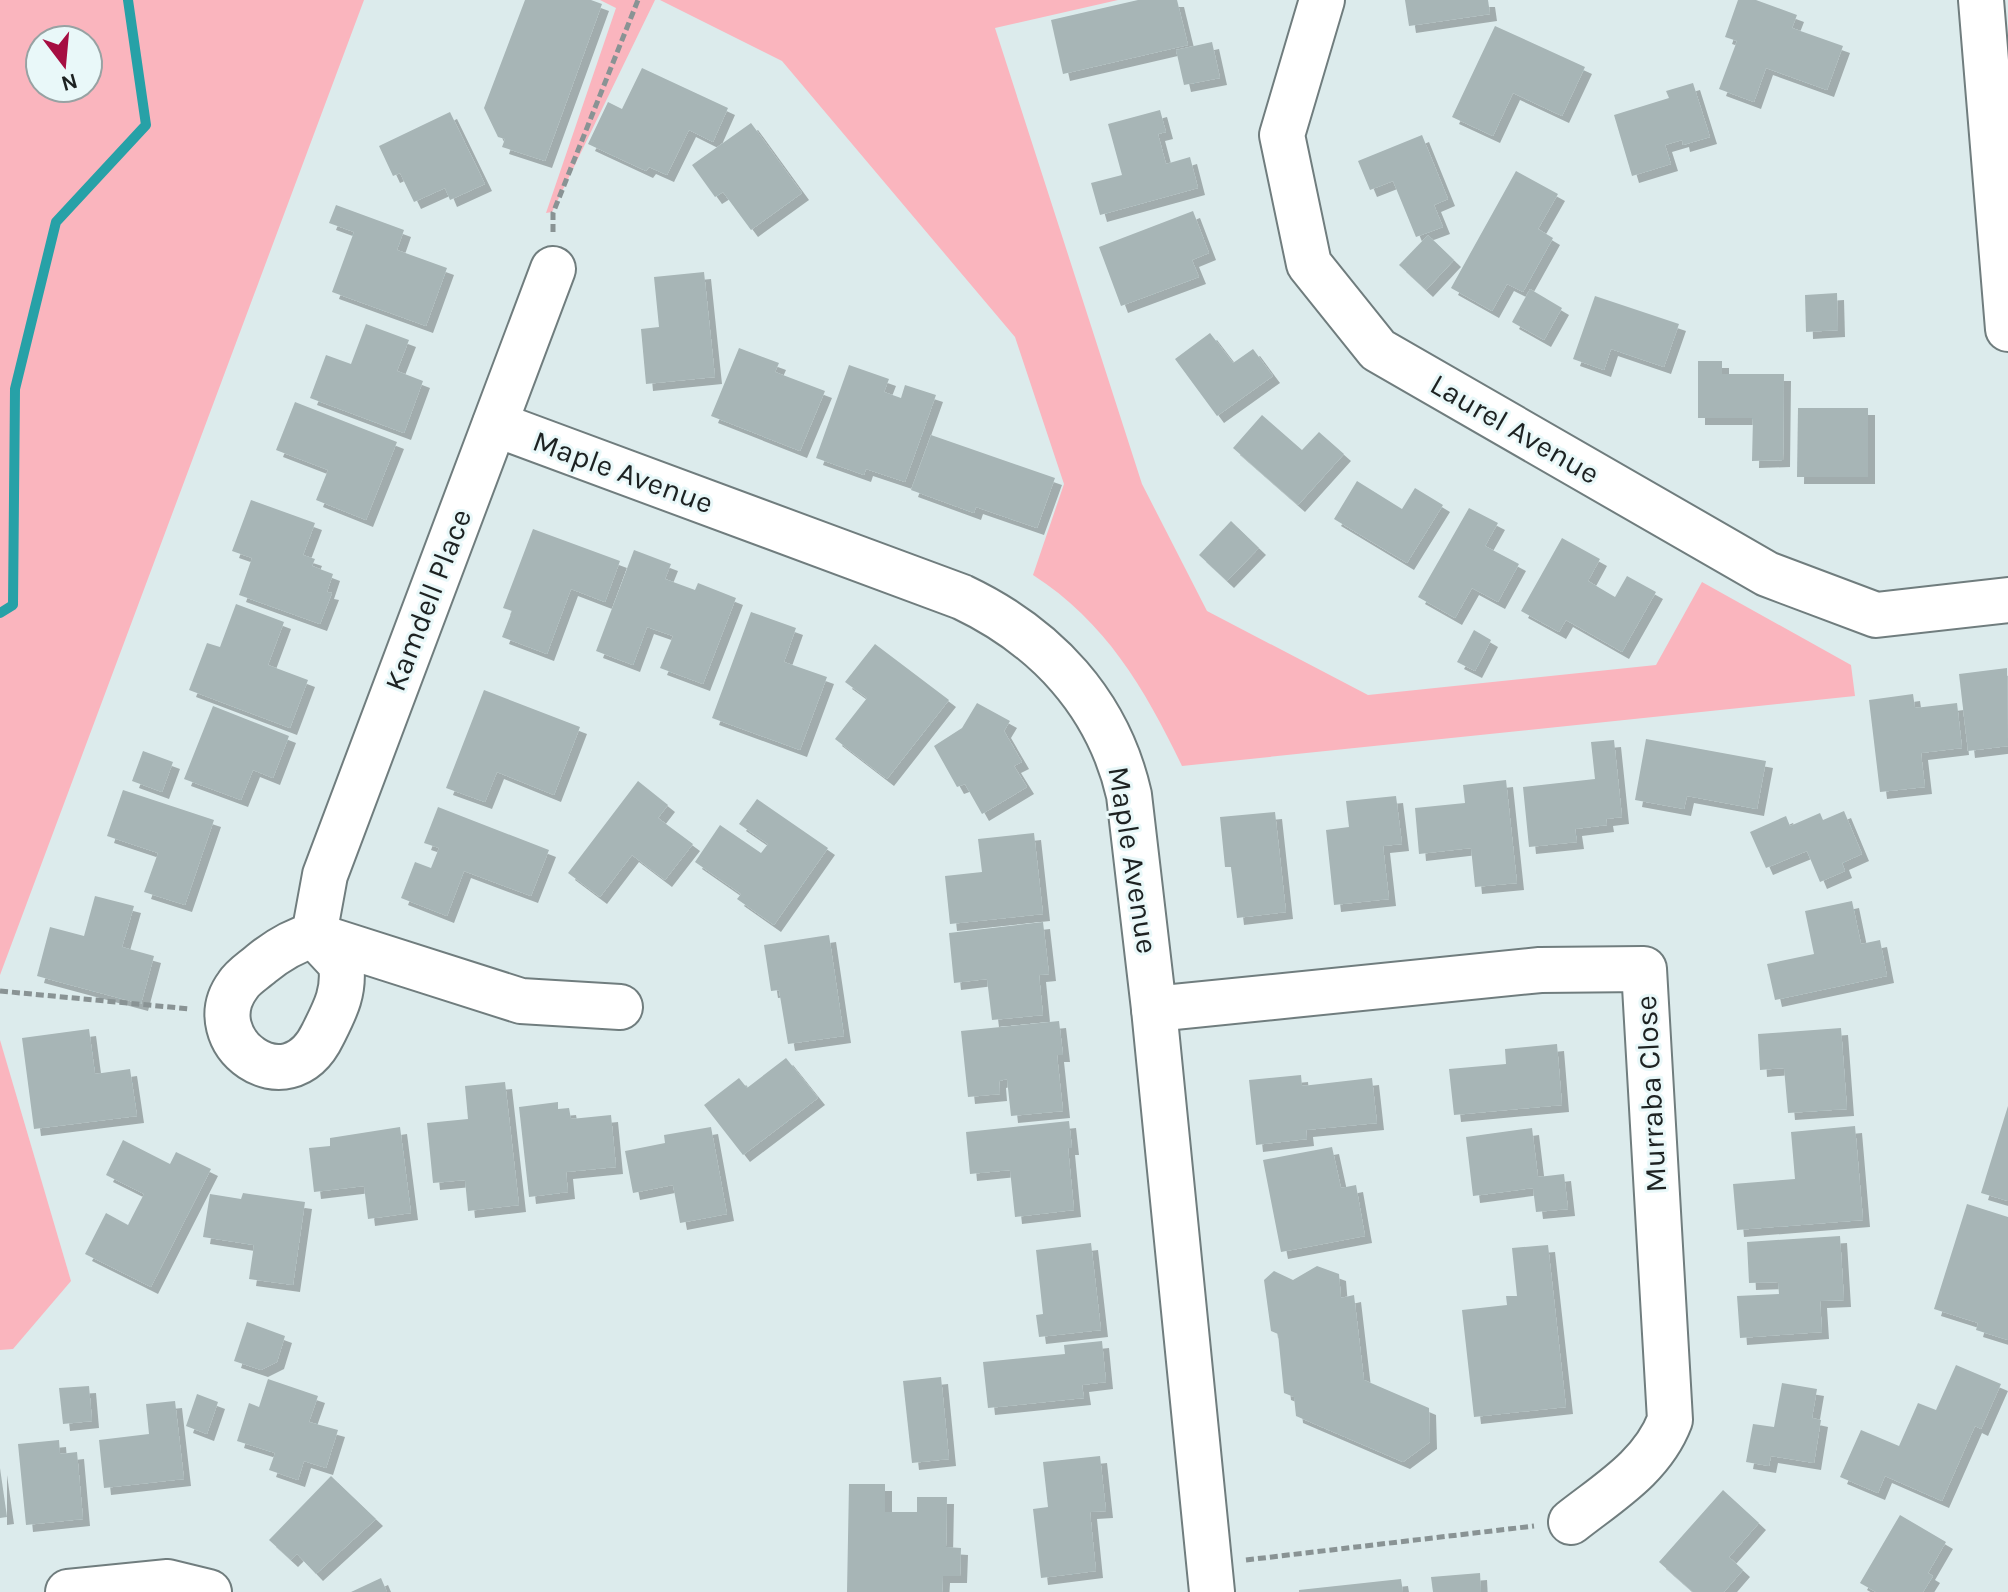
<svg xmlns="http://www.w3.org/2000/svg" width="2008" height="1592" font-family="Karla,sans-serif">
<defs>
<filter id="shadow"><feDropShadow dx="7" dy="7" stdDeviation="0" flood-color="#0004"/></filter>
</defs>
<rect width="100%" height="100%" fill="#dcebec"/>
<!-- green -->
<g fill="#fab5be" fill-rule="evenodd">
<path d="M0 0H364L0 975ZM40 40H88V88H40Z"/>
<polygon points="600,0 655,0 552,212 546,213 616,8"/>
<path d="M660 0H1118L995 28 1142 484 1207 611 1368 695 1656 665 1702 582 1851 665 1855 696 1182 766C1145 689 1106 622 1033 575L1064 484 1015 337 782 61Z"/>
<polygon points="0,1040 71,1281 13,1349 0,1350"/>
</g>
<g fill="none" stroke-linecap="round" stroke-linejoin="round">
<!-- stream -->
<polyline stroke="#27a1a7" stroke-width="10" points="0,613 13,605 15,389 56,222 146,125 128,0"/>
</g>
<!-- building -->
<g fill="#a7b5b6" filter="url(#shadow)">
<polygon points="525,0 591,0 602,4 545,161 502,147 505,139 498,137 484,108"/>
<polygon points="1138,0 1177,0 1188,45 1063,74 1051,20"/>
<polygon points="1405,0 1488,0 1490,14 1409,26"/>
<polygon points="1738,0 1756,0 1797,15 1792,28 1843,46 1827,90 1766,68 1754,102 1719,89 1737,41 1725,37"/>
<polygon points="1495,26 1585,67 1562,116 1513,93 1493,136 1452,117"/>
<polygon points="1212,42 1220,78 1184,85 1176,50"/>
<polygon points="642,68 728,108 713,142 689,130 667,175 649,167 646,171 588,144 608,102 622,109"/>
<polygon points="1693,83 1710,137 1683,145 1682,140 1665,145 1671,164 1632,176 1614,115 1669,98 1666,91"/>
<polygon points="1160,110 1166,132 1158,134 1166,164 1190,157 1198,188 1100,215 1091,183 1122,175 1108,124"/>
<polygon points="450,112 485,184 450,200 445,188 414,202 400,173 393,176 379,146"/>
<polygon points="751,123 802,193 751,230 723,192 715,197 692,165"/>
<polygon points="1422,135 1448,199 1434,205 1443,227 1416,237 1393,181 1370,190 1358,161"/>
<polygon points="1516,171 1558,194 1538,229 1553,238 1523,292 1507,284 1492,311 1451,288"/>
<polygon points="336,205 404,230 397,250 447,268 426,326 332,292 354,232 329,223"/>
<polygon points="1193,211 1209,253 1192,260 1199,277 1121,306 1099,247"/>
<polygon points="1428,235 1454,260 1426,290 1399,265"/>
<polygon points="704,272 715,377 646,384 641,329 659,327 654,277"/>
<polygon points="1530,289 1562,308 1544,340 1512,322"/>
<polygon points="1837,293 1838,330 1806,332 1805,295"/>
<polygon points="1595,296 1679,324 1664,367 1611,349 1604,370 1573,359"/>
<polygon points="366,324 409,340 397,371 423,381 404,433 310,398 326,355 351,364"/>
<polygon points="1210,333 1233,363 1253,349 1273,376 1217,416 1175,359"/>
<polygon points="739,348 779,363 775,372 825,391 800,451 711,416"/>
<polygon points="1698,361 1722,361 1722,374 1784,374 1783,460 1752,461 1753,418 1698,418"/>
<polygon points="849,365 889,379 884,392 901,398 905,385 936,395 905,482 866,469 864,475 816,458"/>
<polygon points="295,402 397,442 366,520 316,500 328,470 276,450"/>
<polygon points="1798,408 1868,408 1868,477 1797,477"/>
<polygon points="1262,415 1302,450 1319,432 1344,454 1298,505 1233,448"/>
<polygon points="931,435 1055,478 1037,528 976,507 974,513 911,490"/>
<polygon points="1357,481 1402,509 1415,488 1443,505 1407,563 1334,519"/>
<polygon points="251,500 315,523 303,555 315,559 312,566 333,574 327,592 332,593 320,624 239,595 252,558 232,551"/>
<polygon points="1469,508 1498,523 1485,546 1519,564 1498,602 1472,588 1455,618 1418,597"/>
<polygon points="1231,521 1259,548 1227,581 1199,555"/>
<polygon points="533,529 620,561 605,602 571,589 547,654 502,637 512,611 503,608"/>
<polygon points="1562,538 1600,559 1588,581 1615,597 1627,576 1656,592 1622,652 1566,620 1559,632 1521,611"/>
<polygon points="634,550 671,564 665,579 695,590 698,583 736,598 703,684 660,668 673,636 647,627 633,665 596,651"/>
<polygon points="236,604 284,622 268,665 308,680 290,728 189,690 207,643 220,647"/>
<polygon points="751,612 796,628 784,662 827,677 800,750 712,718"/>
<polygon points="1474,630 1491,640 1475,671 1457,662"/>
<polygon points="875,644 949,700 887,779 835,739 867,698 845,682"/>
<polygon points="2007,668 2008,746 1968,751 1959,674"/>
<polygon points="484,690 580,727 554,795 497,772 485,802 446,788"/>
<polygon points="1913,694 1915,708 1957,703 1962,748 1921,753 1925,787 1880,792 1869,700"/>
<polygon points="977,703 1010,721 1004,731 1022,762 1014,766 1027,787 982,814 965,784 957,787 934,746 962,728"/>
<polygon points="213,706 289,736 273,778 253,770 241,800 184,779"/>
<polygon points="1646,739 1766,761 1757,809 1687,796 1684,809 1635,800"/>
<polygon points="1614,740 1622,817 1606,819 1607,825 1575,829 1577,842 1529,847 1523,787 1595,779 1591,742"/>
<polygon points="143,751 173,762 162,792 132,781"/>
<polygon points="1506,780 1517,883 1475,887 1471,848 1419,854 1415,808 1465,803 1463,785"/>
<polygon points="638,781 668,805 658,818 693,844 665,880 632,855 600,897 568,873"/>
<polygon points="123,790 214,820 185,905 144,892 158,853 107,836"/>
<polygon points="1396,796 1402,844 1383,846 1389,899 1334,905 1326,830 1349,827 1346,801"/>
<polygon points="757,799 828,848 774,925 737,899 741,894 695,862 720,825 761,853 768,844 739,824"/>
<polygon points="438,807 549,850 531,896 464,871 447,916 401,898 415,862 431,868 439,848 424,843"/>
<polygon points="1844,811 1862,854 1842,863 1845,871 1820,882 1807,851 1766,868 1750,832 1786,816 1790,826 1820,813 1823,820"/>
<polygon points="1275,812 1286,912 1237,918 1231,867 1225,867 1220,817"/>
<polygon points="1034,833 1043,914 950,924 945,876 982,872 978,839"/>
<polygon points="95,896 134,906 122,947 154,956 141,1004 37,976 50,927 84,936"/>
<polygon points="1852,901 1861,944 1880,940 1887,976 1775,1000 1767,964 1814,954 1805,911"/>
<polygon points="1043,922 1049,974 1039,975 1043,1015 992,1020 987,979 954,983 949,933"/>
<polygon points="829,935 844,1036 788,1044 779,990 771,991 764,945"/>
<polygon points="1059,1021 1063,1055 1057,1055 1063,1111 1011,1116 1007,1079 999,1081 1000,1094 968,1097 961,1031"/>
<polygon points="1841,1028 1847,1109 1788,1113 1784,1068 1760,1070 1758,1034"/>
<polygon points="89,1029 95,1074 130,1069 137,1116 34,1129 22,1038"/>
<polygon points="1557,1044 1562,1105 1454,1115 1449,1069 1506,1064 1505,1049"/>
<polygon points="786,1058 818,1098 743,1155 704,1105 739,1078 747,1088"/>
<polygon points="1301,1075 1302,1086 1372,1078 1377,1123 1306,1130 1307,1139 1256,1145 1249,1080"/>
<polygon points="505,1082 519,1205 468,1211 465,1180 433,1183 427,1123 468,1119 465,1086"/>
<polygon points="558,1102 558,1109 569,1108 571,1119 611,1115 616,1167 566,1172 568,1192 529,1197 519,1107"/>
<polygon points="2008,1106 2008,1201 1981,1193"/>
<polygon points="1069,1121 1072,1148 1068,1148 1074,1210 1015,1217 1010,1170 970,1174 966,1132"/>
<polygon points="1855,1126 1863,1220 1737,1230 1733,1184 1795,1179 1791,1132"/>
<polygon points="400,1127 411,1213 368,1219 364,1186 314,1192 309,1148 330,1146 330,1138"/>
<polygon points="711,1127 727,1214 680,1223 673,1185 633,1193 625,1151 665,1143 664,1135"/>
<polygon points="1532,1128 1538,1177 1564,1174 1568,1209 1536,1212 1533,1188 1473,1196 1466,1137"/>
<polygon points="123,1140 170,1164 176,1152 211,1169 151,1287 85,1254 106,1213 128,1225 144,1194 106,1175"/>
<polygon points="1332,1147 1341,1188 1356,1185 1365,1236 1281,1252 1263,1160"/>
<polygon points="243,1193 305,1202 293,1285 249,1279 254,1245 203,1237 210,1194 241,1199"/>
<polygon points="1967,1204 2008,1217 2008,1340 1976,1330 1978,1323 1934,1309"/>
<polygon points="1840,1236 1844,1300 1820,1301 1822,1332 1740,1338 1737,1296 1779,1294 1778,1282 1749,1283 1747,1242"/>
<polygon points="1091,1243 1101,1330 1039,1337 1036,1315 1043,1314 1036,1250"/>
<polygon points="1548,1245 1566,1407 1474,1417 1462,1310 1507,1305 1506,1296 1517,1296 1512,1248"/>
<polygon points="1317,1266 1339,1274 1341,1298 1354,1295 1364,1380 1429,1408 1430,1442 1403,1462 1296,1416 1294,1397 1284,1393 1278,1334 1271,1331 1264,1280 1274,1271 1293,1280"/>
<polygon points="247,1322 285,1336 277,1362 261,1370 234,1361"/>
<polygon points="1102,1341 1106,1382 1082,1385 1084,1398 988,1408 983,1362 1065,1354 1064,1345"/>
<polygon points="1956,1365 2001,1384 1981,1429 1975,1426 1942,1501 1885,1476 1878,1493 1840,1477 1861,1430 1899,1446 1918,1403 1936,1410"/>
<polygon points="941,1377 949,1459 912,1463 903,1381"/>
<polygon points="268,1379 318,1396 309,1422 338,1430 326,1468 304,1461 298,1480 269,1470 275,1453 237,1441 249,1403 259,1407"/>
<polygon points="1782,1383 1817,1389 1812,1418 1821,1420 1814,1463 1771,1456 1769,1466 1746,1462 1753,1424 1774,1427"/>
<polygon points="89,1386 92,1421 63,1424 59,1388"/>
<polygon points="197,1394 218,1402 207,1434 186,1426"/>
<polygon points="175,1401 184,1479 104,1488 99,1440 149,1434 146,1404"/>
<polygon points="59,1440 60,1454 77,1452 83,1519 26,1525 18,1444"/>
<polygon points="1100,1456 1106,1511 1090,1512 1096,1571 1041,1578 1033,1509 1048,1507 1043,1462"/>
<polygon points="0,1468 7,1517 0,1518"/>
<polygon points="331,1476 376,1519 316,1574 297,1554 291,1560 269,1540"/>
<polygon points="849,1484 885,1484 885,1512 917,1512 917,1497 947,1497 946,1547 961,1548 960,1576 943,1576 942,1592 847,1592"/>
<polygon points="1723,1490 1759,1523 1729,1557 1743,1570 1724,1592 1693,1592 1659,1562"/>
<polygon points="1900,1515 1946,1542 1928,1573 1933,1576 1923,1592 1876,1592 1860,1583"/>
<polygon points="1480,1573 1481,1592 1433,1592 1431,1577"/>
<polygon points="381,1578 387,1592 351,1592"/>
<polygon points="1401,1579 1403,1592 1299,1592 1299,1590"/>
</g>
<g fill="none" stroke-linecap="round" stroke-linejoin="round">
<!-- minor casing -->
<g stroke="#707d7e" stroke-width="48">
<g id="minor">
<polyline points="1322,0 1282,135 1309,264 1378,350 1767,574 1876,615 2008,600"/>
<polyline points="1981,0 2008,329"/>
<path d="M553 269 325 875 314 935 341 964C345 992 335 1010 323 1034 287 1109 197 1040 238 985 243 977 253 971 261 964 278 950 293 941 314 935L521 1001 620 1007"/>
<path d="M495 424 962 597C1046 637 1108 703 1129 795L1154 1009 1212 1592"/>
<path d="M1154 1009 1540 970 1644 969 1670 1420C1652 1467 1609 1492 1571 1522"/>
<polyline points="68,1592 168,1582 209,1592"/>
</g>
</g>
<!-- path -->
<g stroke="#899394" stroke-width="5" stroke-dasharray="8 4" stroke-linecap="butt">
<polyline points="553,232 553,213 638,0"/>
<polyline points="0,991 190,1009"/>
<polyline points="1246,1560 1534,1526"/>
</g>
<!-- minor -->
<use href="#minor" stroke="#fff" stroke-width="44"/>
</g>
<g text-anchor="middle" stroke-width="6" stroke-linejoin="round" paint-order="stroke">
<!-- street labels -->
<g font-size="30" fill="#1d2222" stroke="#e9f8f9">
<text transform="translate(1515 429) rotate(30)" y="10">Laurel Avenue</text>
<text transform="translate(623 472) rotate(20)" y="10">Maple Avenue</text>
<text transform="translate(428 600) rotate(-69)" y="10">Kamdell Place</text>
<text transform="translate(1133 860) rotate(81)" y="10">Maple Avenue</text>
<text transform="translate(1651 1094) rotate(-93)" y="10">Murraba Close</text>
</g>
</g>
<!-- north arrow -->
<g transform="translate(64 64) rotate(164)"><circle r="38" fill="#e9f8f9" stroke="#97a2a3" stroke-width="2"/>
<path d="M0-6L14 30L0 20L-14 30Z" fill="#a60e42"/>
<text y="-12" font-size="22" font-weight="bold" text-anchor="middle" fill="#1d2222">N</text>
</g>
</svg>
